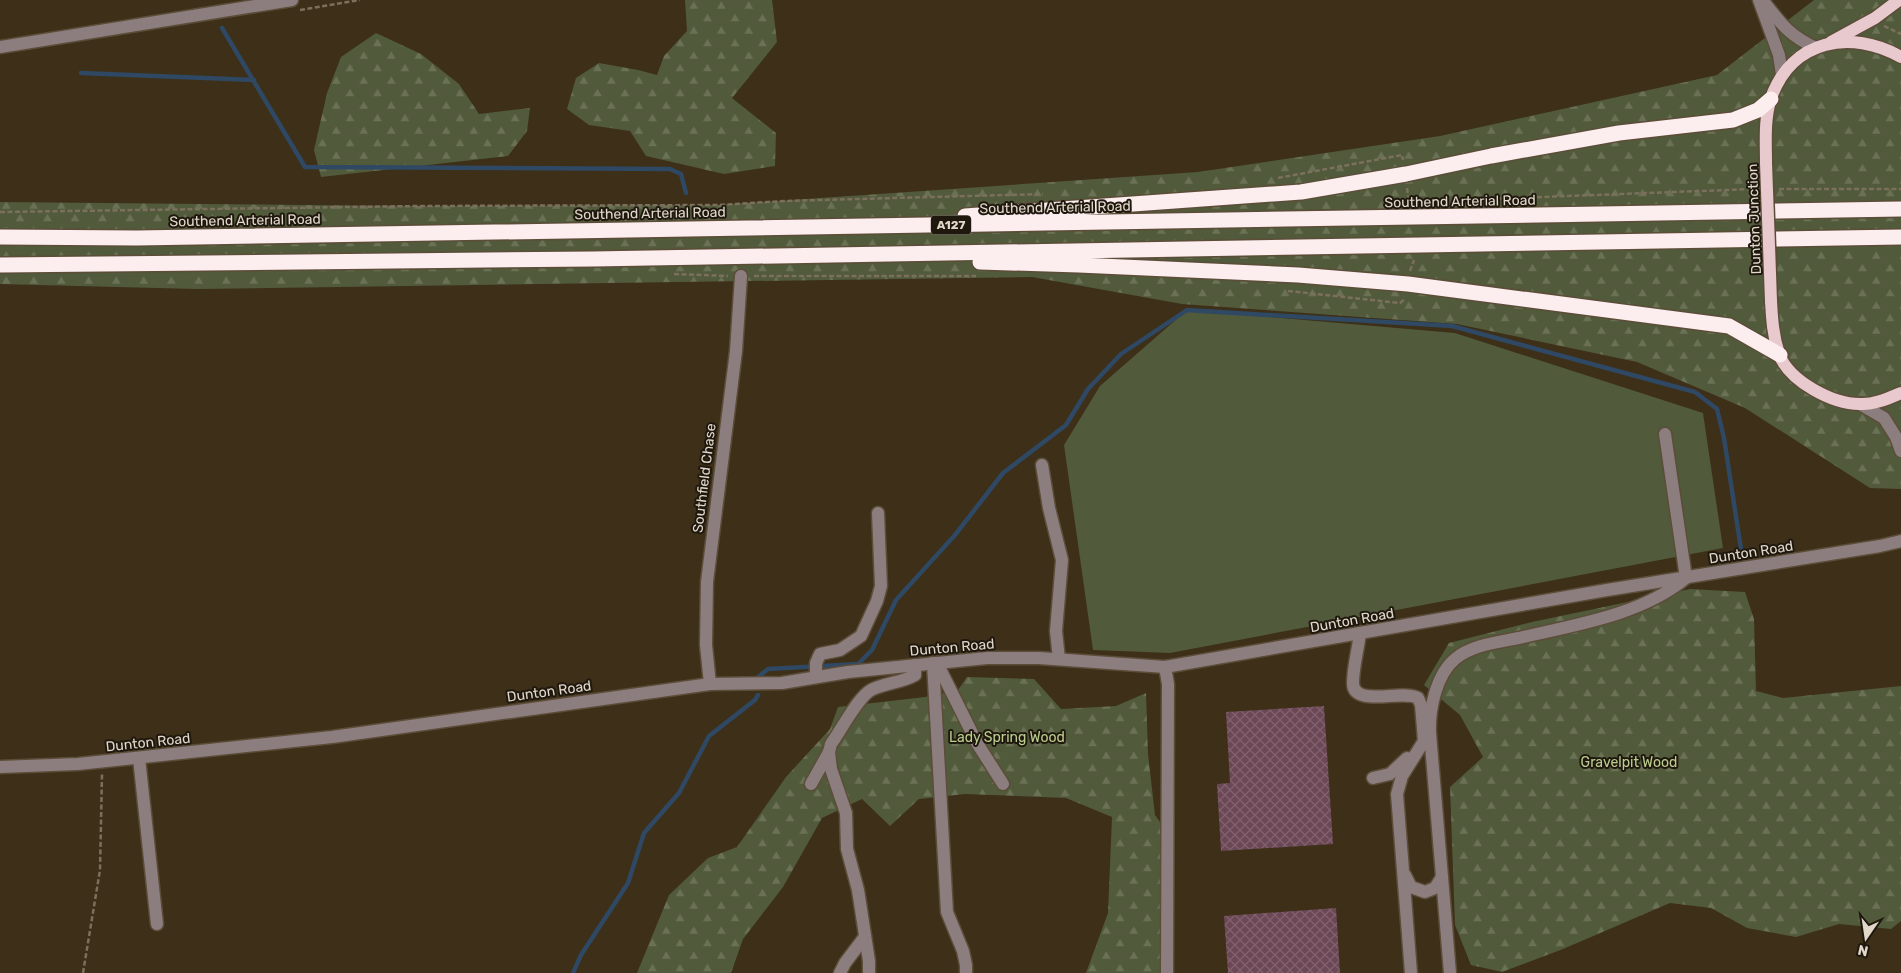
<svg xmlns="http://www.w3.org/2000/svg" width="1901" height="973" font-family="Rubik,sans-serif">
<defs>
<pattern id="forest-firs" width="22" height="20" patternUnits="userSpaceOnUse" patternTransform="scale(1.25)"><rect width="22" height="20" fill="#515a3a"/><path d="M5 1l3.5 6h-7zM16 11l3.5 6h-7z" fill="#6a7155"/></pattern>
<pattern id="building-cross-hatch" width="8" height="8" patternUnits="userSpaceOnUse" patternTransform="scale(1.25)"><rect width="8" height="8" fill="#6c4756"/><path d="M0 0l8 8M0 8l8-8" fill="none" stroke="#81616d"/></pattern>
</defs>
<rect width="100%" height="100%" fill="#3d2f18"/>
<!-- green -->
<polygon fill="#515a3a" points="1187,310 1455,333 1703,413 1723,548 1170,653 1093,650 1064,445 1100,386"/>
<!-- forest -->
<g fill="url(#forest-firs)">
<polygon points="685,0 772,0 777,42 732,98 776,133 775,166 724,174 646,156 630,131 589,125 567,109 576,78 599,63 638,70 657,75 664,56 687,31"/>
<polygon points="1814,0 1901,0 1901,489 1870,488 1745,408 1637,362 1457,324 1182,304 1032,277 197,289 0,284 0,202 421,206 718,205 1198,172 1440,136 1717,75"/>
<polygon points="376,33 421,54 459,84 479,114 530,108 527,131 508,156 321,177 314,150 327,93 341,57"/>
<polygon points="1690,589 1745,592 1754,619 1756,691 1783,698 1901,686 1901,921 1891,929 1839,924 1796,937 1747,928 1711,908 1670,903 1563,949 1502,972 1471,965 1455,925 1450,787 1483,757 1460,715 1424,685 1449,643 1532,622"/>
<polygon points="967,677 1034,679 1061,709 1116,706 1146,693 1148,754 1155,815 1160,822 1160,973 1086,973 1108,913 1112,817 1066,798 965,794 919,799 890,826 862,799 822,818 783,887 743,939 731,973 637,973 669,895 708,858 737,847 786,777 830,729 838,707 925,697 958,690"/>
</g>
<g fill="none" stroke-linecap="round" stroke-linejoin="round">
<!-- stream -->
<g stroke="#2f4863" stroke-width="4.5">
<polyline points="222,28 305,167 670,169 681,174 686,193"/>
<polyline points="81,73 254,80"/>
<polyline points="757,678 768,669 858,664 872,650 896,600 955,535 1003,473 1066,425 1088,389 1121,354 1187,310 1452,326 1695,392 1717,409 1724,438 1742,556"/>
<polyline points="573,973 581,955 628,883 644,833 679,793 709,736 755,700 758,695"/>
</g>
</g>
<!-- building -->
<g fill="url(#building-cross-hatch)">
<polygon points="1324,706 1333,844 1221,851 1217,784 1230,783 1226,712"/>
<polygon points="1336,908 1340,973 1228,973 1224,916"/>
</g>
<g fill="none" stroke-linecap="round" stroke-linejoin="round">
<!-- minor casing -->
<g stroke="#5b4d38" stroke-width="15">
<g id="minor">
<polyline points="1759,0 1779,55 1782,75"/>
<path d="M1764 2C1781 24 1790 36 1816 48"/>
<polyline points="0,47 292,0"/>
<polyline points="1860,404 1884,418 1896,437 1901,451"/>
<polyline points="1042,465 1049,508 1062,560 1056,631 1059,659"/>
<path d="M1360 633C1358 650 1353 667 1353 683 1353 708 1403 689 1418 698L1421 705 1424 741 1402 776 1397 794 1411 973"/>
<polyline points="933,663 947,912 963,951 966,965 966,973"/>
<polyline points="937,663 977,743 1003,784"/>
<polyline points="1165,667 1168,684 1167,973"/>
<polyline points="816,677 816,663 820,654 840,650 861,636 877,601 881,586 878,513"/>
<polyline points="710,684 706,645 707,582 736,351 741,276"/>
<polyline points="139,758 157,924"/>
<polyline points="0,767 78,764 332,737 710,684 782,683 848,672 987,658 1039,658 1165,667 1607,590 1880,546 1901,541"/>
<polyline points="1373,778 1390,774 1407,758"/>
<polyline points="811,784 829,752"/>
<polyline points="1405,875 1411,887 1425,892 1435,888 1442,877"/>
<polyline points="840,973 845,963 864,938"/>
<path d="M869 973V961L858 890 847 849 846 813 831 769 829 752 831 744C840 732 858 697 871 690 884 683 901 683 915 675V665"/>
<path d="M1450 973 1430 733C1429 710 1436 675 1455 659 1471 645 1499 642 1519 638 1574 625 1642 615 1686 578L1665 434"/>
</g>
</g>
<!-- major casing -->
<g stroke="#5b4d38" stroke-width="15">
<g id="major">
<polyline points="1831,42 1875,18 1899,0"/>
<path d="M1766 163C1766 142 1764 119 1771 98 1792 39 1851 29 1901 57"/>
<path d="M1771 301C1772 319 1773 336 1779 354 1789 381 1832 404 1860 404 1874 405 1889 398 1901 393"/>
</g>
</g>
<!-- highway casing -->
<g stroke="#5b4d38" stroke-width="18">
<g id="highway">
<polyline points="965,216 1301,192 1406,174 1491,156 1619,133 1733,120 1758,110 1771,99"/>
<polyline points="0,237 137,238 1901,209"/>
<polyline points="980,262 1079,265 1298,275 1408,284 1729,326 1780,355"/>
<polyline points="0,265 593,259 1901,237"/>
</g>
</g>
<!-- path -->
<g stroke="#7c705c" stroke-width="2.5" stroke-dasharray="5 2.5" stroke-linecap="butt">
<polyline points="300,10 360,0"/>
<polyline points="1884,26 1901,34"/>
<polyline points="1278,178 1402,155 1403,160"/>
<polyline points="1407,188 1409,202"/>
<polyline points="1779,189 1901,189"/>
<polyline points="1462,200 1754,189"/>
<polyline points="0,212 421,206 718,205 784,201 1043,194"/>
<polyline points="1410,271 1414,260"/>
<polyline points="674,274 728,276"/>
<polyline points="754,276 976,276"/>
<polyline points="1288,291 1400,303 1405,299"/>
<polyline points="83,973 100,870 102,774"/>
</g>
<!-- minor -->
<use href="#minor" stroke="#8c7d7f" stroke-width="12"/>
<!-- major -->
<use href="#major" stroke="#e8c9cd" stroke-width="12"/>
<!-- highway -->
<use href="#highway" stroke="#fcedef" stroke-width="15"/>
<!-- major-bridge casing -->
<g stroke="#5b4d38" stroke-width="15" stroke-linecap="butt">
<polyline id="major-bridge" points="1766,163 1771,301"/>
</g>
<!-- major-bridge -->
<use href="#major-bridge" stroke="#e8c9cd" stroke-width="12"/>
</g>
<g text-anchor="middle" stroke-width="4" stroke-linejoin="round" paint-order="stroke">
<!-- shield labels -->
<rect fill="#1f180e" stroke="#a79e92" stroke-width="1" x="931" y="215.5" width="40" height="19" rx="4"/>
<g font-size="12" font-weight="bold" fill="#e1d8ca">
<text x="951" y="229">A127</text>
</g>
<!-- street labels -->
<g font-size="14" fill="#e1d8ca" stroke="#1f180e">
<text transform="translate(1460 201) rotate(-1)" y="5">Southend Arterial Road</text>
<text transform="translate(1055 207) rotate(-1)" y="5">Southend Arterial Road</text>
<text transform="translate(650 213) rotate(-1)" y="5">Southend Arterial Road</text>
<text transform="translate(1754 219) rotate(-92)" y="5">Dunton Junction</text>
<text transform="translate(245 220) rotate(-1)" y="5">Southend Arterial Road</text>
<text transform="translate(704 478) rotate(-83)" y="5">Southfield Chase</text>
<text transform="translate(1751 552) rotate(-9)" y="5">Dunton Road</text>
<text transform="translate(1352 620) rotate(-10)" y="5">Dunton Road</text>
<text transform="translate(952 647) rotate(-5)" y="5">Dunton Road</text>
<text transform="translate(549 691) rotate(-8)" y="5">Dunton Road</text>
<text transform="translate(148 742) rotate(-6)" y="5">Dunton Road</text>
</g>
<!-- park labels -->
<g font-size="14" fill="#bcce8f" stroke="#1f180e">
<text x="1007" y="742">Lady Spring Wood</text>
<text x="1629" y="767">Gravelpit Wood</text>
</g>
</g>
<!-- north arrow -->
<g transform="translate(1866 938) rotate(193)" stroke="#1f180e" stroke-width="4" paint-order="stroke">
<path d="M0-4L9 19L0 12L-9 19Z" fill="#e1d8ca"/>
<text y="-8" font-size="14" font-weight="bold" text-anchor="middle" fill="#e1d8ca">N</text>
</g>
</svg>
